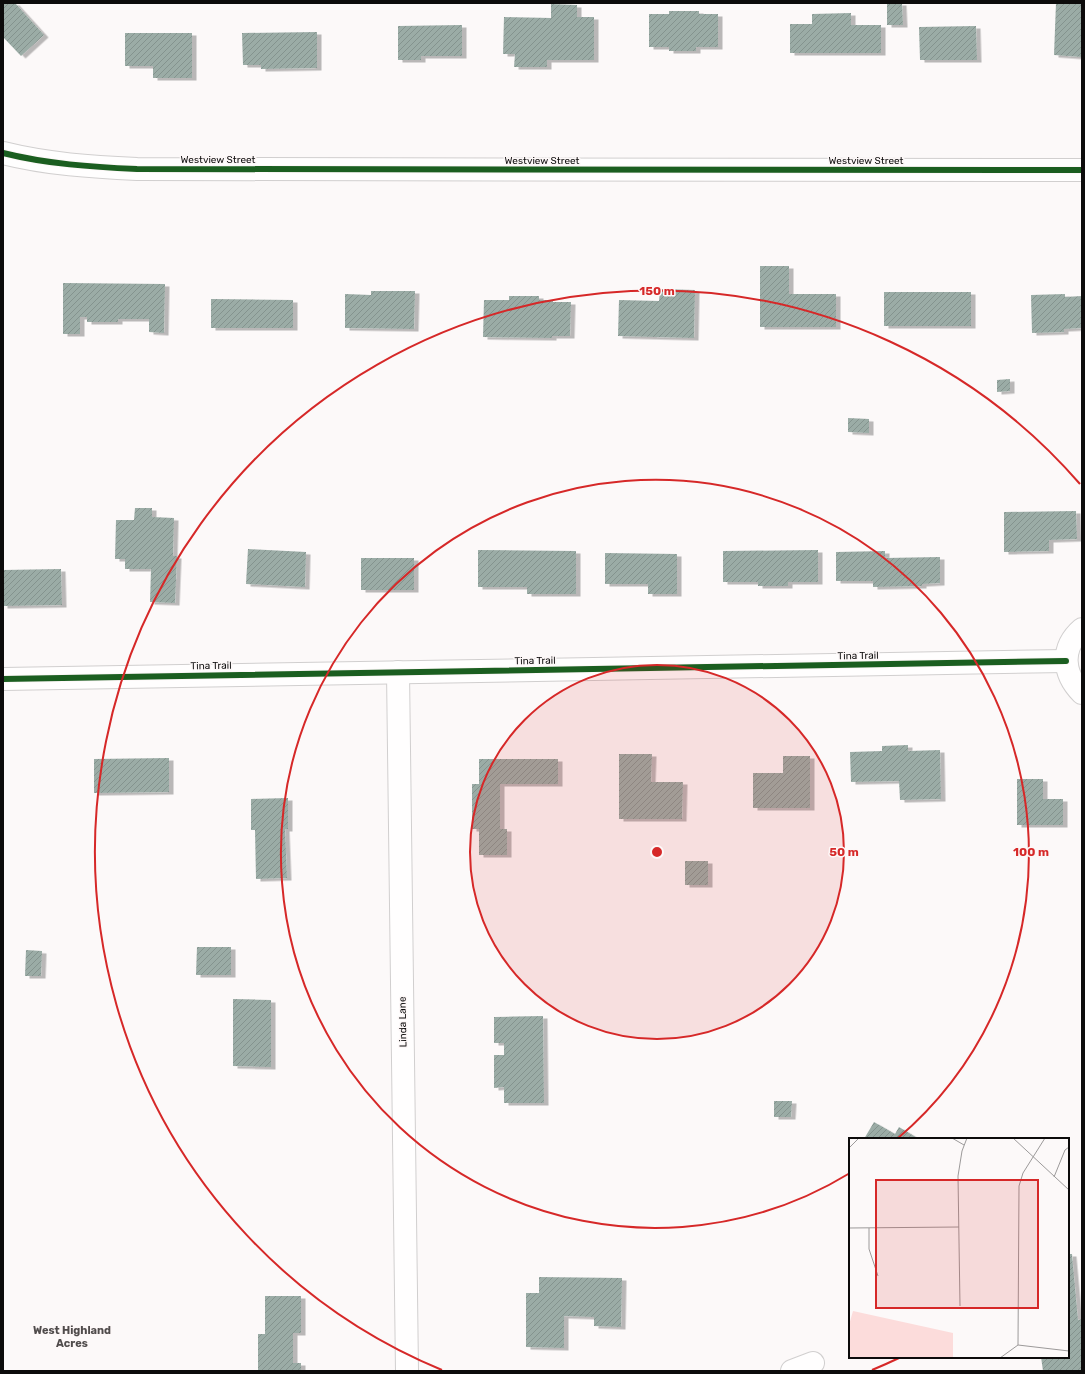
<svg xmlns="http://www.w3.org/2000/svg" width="1085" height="1374" font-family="Rubik,sans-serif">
<defs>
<pattern id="building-hatch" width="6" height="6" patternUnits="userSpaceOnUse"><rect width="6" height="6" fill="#9baca6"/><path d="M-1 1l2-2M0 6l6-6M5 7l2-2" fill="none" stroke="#84938e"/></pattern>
<filter id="shadow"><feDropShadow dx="4.5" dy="2.5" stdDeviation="0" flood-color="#0004"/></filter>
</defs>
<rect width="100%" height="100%" fill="#fcf9f9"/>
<!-- building -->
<g fill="url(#building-hatch)" filter="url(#shadow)">
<polygon points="3,3 15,3 44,35 21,56 3,37"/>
<polygon points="887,3 902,3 903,25 887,25"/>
<polygon points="1056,3 1082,4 1082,57 1054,55"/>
<polygon points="551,4 577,5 577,17 594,17 594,60 547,60 547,67 514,67 515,54 503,54 504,17 551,18"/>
<polygon points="669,11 699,11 699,14 718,14 718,47 696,47 696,51 669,51 669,47 649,47 649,14 669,14"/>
<polygon points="851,13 851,25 881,25 881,53 790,53 790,24 812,24 812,14"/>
<polygon points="462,25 462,56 421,56 421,60 398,60 398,26"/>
<polygon points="976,26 977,60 920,60 919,27"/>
<polygon points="317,32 317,68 261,69 261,65 243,65 242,33"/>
<polygon points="125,33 192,33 192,78 153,78 153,66 125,66"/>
<polygon points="760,266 789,266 789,294 836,294 836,327 760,327"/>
<polygon points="63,283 165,284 164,333 149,332 149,319 118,319 118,322 87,322 87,317 80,317 80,334 63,334"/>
<polygon points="660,289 695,290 694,338 618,336 619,300 659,301"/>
<polygon points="371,291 415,291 414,329 345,328 345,294 371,295"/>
<rect x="884" y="292" width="87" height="34"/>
<polygon points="1065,294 1065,297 1082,296 1082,328 1064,329 1064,332 1032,333 1031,295"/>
<polygon points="509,296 539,296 539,300 553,300 553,302 571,302 570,336 552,336 552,338 483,337 484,300 509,300"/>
<polygon points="211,299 293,300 293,328 211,328"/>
<polygon points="1010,379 1010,391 997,392 997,380"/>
<polygon points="848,418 869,419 869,433 848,432"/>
<polygon points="135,508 152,508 152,517 174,518 173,556 177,556 175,603 150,602 151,569 125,569 125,559 115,559 116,520 134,520"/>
<polygon points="1076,511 1077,539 1049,540 1049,551 1004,552 1004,512"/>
<polygon points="248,549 306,552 305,587 246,584"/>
<polygon points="478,550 576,551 576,594 527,594 527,587 478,587"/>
<polygon points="818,550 818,582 788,582 788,586 758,586 758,582 723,582 723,551"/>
<polygon points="885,551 885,558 940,557 940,583 922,584 922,586 873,587 873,581 836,581 836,552"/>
<polygon points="605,553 677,554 677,594 648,594 648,584 605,584"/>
<rect x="361" y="558" width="53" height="32"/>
<polygon points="61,569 62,605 3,606 3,570"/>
<polygon points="908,745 908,751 940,750 941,799 900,800 899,781 851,782 850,752 882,751 882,746"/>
<polygon points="619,754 652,754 651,782 683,782 682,819 619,819"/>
<polygon points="783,756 810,756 810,808 753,808 753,773 783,773"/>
<polygon points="169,758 169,792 94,793 94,759"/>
<polygon points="479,759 558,759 558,784 500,784 500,829 507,829 507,855 479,855 479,829 472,829 472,784 479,784"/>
<polygon points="1017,779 1043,779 1043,799 1063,799 1063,825 1017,825"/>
<polygon points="288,798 288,829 285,829 287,878 256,879 255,830 251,830 251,799"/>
<rect x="685" y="861" width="23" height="24"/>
<polygon points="197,947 231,947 231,975 196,975"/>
<polygon points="26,950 42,951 41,976 25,976"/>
<polygon points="233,999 271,1000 271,1067 233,1066"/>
<polygon points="543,1016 544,1103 504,1103 504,1087 494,1088 494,1055 504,1055 504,1043 494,1043 494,1017"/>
<polygon points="774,1101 792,1101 791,1117 774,1117"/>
<polygon points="874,1122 895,1134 899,1127 919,1139 864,1139"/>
<polygon points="1068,1254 1072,1254 1078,1320 1082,1319 1082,1370 1043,1371 1041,1357 1068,1357"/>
<polygon points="539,1277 622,1278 621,1327 594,1326 594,1317 564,1316 564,1348 526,1347 526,1293 539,1293"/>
<polygon points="265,1296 301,1296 301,1333 293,1333 293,1363 301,1363 301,1371 258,1371 258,1334 265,1334"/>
</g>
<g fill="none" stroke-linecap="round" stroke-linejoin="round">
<!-- street casing -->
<g stroke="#d1cfcf" stroke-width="24">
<g id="street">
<path d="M3 153C47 164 92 167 137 169L1082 170"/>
<path d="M1082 629C1060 648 1063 674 1082 693"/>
<polyline points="398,672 407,1371"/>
<polyline points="3,679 1066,661"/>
<polyline points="792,1371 813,1363"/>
</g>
</g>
<!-- street -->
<use href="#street" stroke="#fffefe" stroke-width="22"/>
<!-- cycleway casing -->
<g stroke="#fdf8f8" stroke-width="8">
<g id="cycleway">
<path d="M3 153C47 164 92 167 137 169L1082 170"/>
<polyline points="3,679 1066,661"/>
</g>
</g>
<!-- cycleway -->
<use href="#cycleway" stroke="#1b5e20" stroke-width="6"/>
</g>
<!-- distance rings -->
<circle cx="657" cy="852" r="187" fill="#d62828" fill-opacity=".12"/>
<g fill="none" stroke="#d62828" stroke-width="2">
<circle cx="657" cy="852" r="187"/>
<path d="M850 1173A374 374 0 1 1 897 1139"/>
<path d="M899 1358A561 561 0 0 1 872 1370M442 1370A561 561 0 1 1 1080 484"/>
</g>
<g text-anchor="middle" stroke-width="3" stroke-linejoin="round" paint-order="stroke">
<!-- street labels -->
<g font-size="10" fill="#0c0b0b" stroke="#fdf8f8">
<text x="218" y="163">Westview Street</text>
<text x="542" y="164">Westview Street</text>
<text x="866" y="164">Westview Street</text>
<text transform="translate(858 655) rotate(-1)" y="4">Tina Trail</text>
<text transform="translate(535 660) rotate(-1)" y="4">Tina Trail</text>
<text transform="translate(211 665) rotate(-1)" y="4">Tina Trail</text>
<text transform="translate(402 1022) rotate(-91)" y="4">Linda Lane</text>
</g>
<!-- neighbourhood labels -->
<g font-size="11" font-weight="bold" fill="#504c4c" stroke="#fdf8f8">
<text x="72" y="1334">West Highland<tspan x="72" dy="13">Acres</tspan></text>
</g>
</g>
<!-- overview -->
<g transform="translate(849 1138)">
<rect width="220" height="220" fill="#fcf9f9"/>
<path d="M4 173 104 195V220H0V187Z" fill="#fcdcdb"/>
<path fill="none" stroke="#9c9a9a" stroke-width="1" d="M103 0 115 7M164 0 220 52M0 10 10 0M205 39 216 12 220 9M0 90 110 89M20 90V111L29 138M111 168 109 38 113 13 118 0M169 207 170 48 174 35 196 0M151 220 169 207 220 213"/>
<path fill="#d62828" fill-opacity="0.15" stroke="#d62828" stroke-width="2" d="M27 42H189V170H27Z"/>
<rect width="220" height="220" fill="none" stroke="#0c0b0b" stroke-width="2"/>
</g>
<circle cx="657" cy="852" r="6" fill="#d62828" stroke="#fdf8f8" stroke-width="2"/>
<g font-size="12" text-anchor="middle" font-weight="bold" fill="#d62828" stroke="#fdf8f8" stroke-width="3" stroke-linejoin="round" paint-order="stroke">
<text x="657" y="295">150 m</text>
<text x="844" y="856">50 m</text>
<text x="1031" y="856">100 m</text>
</g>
<!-- border -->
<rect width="1085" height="1374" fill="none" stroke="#0c0b0b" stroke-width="8"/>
</svg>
